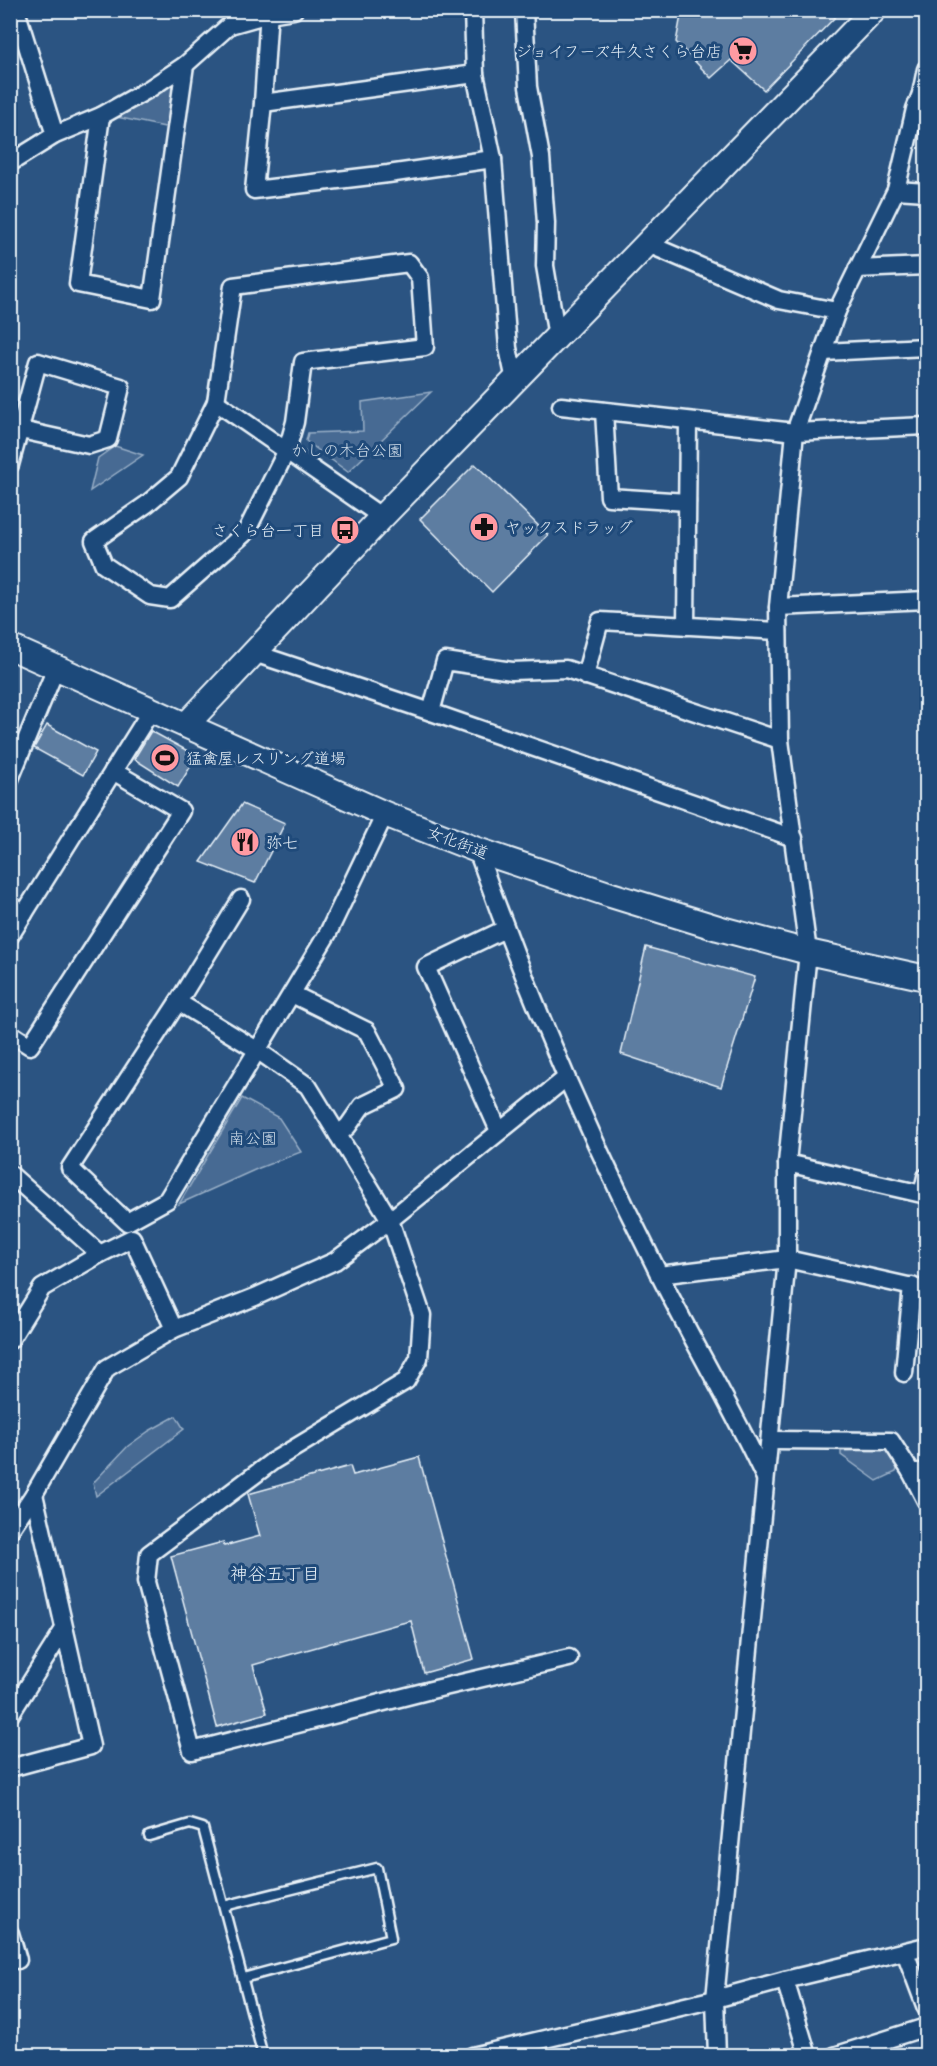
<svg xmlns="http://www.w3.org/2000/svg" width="937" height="2066" font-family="'Patrick Hand','Klee One',sans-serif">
<rect width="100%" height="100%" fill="#2b5482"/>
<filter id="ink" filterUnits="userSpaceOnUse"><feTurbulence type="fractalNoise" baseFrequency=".0167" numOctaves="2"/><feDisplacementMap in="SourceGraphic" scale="12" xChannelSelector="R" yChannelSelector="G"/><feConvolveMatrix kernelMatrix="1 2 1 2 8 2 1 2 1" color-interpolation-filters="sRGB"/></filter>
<g filter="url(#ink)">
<!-- green -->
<g fill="#476b93" stroke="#98aec6" stroke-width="1.5">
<polygon points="170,83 178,86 170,128 116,117"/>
<polygon points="431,392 348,472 306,441 308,433 363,431 362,402"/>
<polygon points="115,446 143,455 90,491 98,458"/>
<polygon points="242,1098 279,1118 301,1152 259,1168 179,1204"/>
<polygon points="176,1416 184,1429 96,1496 93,1483 128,1446 149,1431"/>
<polygon points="887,1449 898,1466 896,1472 877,1481 841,1455 841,1451"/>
</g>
<!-- building -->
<g fill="#5d7da1" stroke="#e8f1f8" stroke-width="1.5">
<polygon points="682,10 842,10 764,90 731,60 711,78 676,42"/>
<polygon points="475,464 548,535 492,592 420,519"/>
<polygon points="47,725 96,752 83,775 34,748"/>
<polygon points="151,731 197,756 178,787 134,759"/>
<polygon points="242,804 285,823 255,883 201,862"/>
<polygon points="646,947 755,977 721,1087 621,1054"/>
<polygon points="419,1457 474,1659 424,1673 411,1621 398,1624 253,1665 267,1713 217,1727 171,1556 223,1542 224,1546 260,1536 248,1494 350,1466 353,1475"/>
</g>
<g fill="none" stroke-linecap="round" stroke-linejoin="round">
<!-- lane casing -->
<g stroke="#e8f1f8" stroke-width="13">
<g id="lane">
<polyline points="149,1836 190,1824 203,1828 263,2056"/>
<polyline points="224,1906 377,1868 391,1938 243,1978"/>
</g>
</g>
<!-- street casing -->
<g stroke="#e8f1f8" stroke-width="21">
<g id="street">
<polyline points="16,10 55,135"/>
<polyline points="269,10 263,103 254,190 388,174 493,159"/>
<polyline points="473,10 475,74 493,159 508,348 515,380"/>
<polyline points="524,10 528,87 541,157 546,223 545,266 557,337"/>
<polyline points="921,94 926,69"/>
<polyline points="263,103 475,74"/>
<polyline points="101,116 78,284 152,299 185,65"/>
<polyline points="10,163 55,135 101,116 149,89 185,65 230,25 269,14 294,10"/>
<polyline points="896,190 926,192"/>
<polyline points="648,244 779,300 837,311"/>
<polygon points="409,263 420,278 425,347 303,362 295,422 287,450 246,532 170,599 150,596 104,565 94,541 147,504 179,477 216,402 233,286"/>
<polyline points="857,269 926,266"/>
<polyline points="823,352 926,347"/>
<polyline points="216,402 382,517"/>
<polyline points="561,406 795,432 926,426"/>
<polyline points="604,411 609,497 687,502"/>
<polyline points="10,465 38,362 121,387 108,439 89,445 21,430"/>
<polyline points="778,607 926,600"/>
<polyline points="686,626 688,422"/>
<polyline points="254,653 431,712 794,838"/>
<polyline points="585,676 600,621 778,631"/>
<polyline points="431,712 445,661 512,671 566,669 780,740"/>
<polyline points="10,779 56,668"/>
<path d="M477 850C528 995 590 1138 660 1276 694 1344 733 1409 765 1478"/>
<polyline points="241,899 178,1002 70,1168 127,1222 167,1200 328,933 385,814"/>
<polyline points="10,905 24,914"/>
<polyline points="10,936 152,709"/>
<polyline points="292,994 367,1031 397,1089 362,1106 348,1126 338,1135"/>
<polyline points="178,1002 257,1050 308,1086 390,1220 422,1315 419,1358 406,1381 273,1461 149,1554 146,1582 192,1751 431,1690 569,1658"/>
<polyline points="10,1033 30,1046 181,811 113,771"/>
<polyline points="499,1131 426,967 505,929"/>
<polyline points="787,1163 922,1194 926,1177"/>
<polyline points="10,1174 100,1254"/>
<polyline points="659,1275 787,1259 926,1290"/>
<polyline points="10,1340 42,1288 100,1254 132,1238 174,1329"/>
<polyline points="904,1373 912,1286"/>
<polyline points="770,1440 891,1441 911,1472"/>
<polyline points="926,1472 911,1472 926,1501"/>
<polyline points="10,1530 34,1494 107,1368 174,1329 255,1297 335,1261 390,1220 566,1078"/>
<polyline points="10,1715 64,1629"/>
<polyline points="10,1768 91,1746 34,1494"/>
<polyline points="10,1933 18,1960"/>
<polyline points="905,1952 926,2008"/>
<polyline points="785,1980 808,2056"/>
<polyline points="472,2056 715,1999 785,1980 926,1946"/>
<polyline points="717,2056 715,1999 787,1259 787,1163 808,952 780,740 778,607 795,432 837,311 896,190 915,109 921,94 926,89"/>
<polyline points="834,2056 926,2027"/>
</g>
</g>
<!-- secondary casing -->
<g stroke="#e8f1f8" stroke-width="28">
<g id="secondary">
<polyline points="10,647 385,814 477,850 611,895 718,928 808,952 926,978"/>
<polyline points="186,725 382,517 874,10"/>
</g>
</g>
<!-- lane -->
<use href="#lane" stroke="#1f4a7a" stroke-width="8"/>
<!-- street -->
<use href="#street" stroke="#1f4a7a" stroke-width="16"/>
<!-- secondary -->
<use href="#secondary" stroke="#1f4a7a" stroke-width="24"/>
</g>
</g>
<!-- icons -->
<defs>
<g id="supermarket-disc" transform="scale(1.5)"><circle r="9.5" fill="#ff9aa2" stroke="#1f4a7a"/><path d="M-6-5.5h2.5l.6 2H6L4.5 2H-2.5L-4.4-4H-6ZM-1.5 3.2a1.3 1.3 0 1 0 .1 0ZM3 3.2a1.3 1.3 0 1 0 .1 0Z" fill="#111"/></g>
<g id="pharmacy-disc" transform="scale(1.5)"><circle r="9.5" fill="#ff9aa2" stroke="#1f4a7a"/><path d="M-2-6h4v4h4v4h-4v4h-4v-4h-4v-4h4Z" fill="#111"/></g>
<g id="bus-disc" transform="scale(1.5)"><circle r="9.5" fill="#ff9aa2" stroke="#1f4a7a"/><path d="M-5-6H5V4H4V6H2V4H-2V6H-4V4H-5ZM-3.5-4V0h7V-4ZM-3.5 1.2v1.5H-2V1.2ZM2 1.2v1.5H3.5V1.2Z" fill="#111"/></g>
<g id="stadium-disc" transform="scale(1.5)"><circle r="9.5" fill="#ff9aa2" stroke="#1f4a7a"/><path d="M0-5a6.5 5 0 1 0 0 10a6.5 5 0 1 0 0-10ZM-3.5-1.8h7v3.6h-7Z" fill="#111"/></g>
<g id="restaurant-disc" transform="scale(1.5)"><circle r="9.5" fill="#ff9aa2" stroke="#1f4a7a"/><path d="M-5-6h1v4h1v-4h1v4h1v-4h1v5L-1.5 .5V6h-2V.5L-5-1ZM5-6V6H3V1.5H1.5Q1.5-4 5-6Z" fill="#111"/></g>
</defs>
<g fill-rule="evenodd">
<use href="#supermarket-disc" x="743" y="51"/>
<use href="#pharmacy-disc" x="484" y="527"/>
<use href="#bus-disc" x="345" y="530"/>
<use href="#stadium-disc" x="165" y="758"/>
<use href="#restaurant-disc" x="245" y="842"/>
</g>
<g text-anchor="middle" stroke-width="6" stroke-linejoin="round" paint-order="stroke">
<!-- poi labels -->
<g font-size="16" fill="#e8f1f8" stroke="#1f4a7a" text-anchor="start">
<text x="722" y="57" text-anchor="end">ジョイフーズ牛久さくら台店</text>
<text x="505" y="533">ヤックスドラッグ</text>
<text x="324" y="536" text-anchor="end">さくら台一丁目</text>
<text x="186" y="764">猛禽屋レスリング道場</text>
<text x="266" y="848">弥七</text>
</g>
<!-- park labels -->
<g font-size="16" fill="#d0dde9" stroke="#1f4a7a">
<text x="347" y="456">かしの木台公園</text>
<text x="253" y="1144">南公園</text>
</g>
<!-- street labels -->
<g font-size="16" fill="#e8f1f8" stroke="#1f4a7a">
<text transform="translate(458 842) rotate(21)" y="6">女化街道</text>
</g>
<!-- neighbourhood labels -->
<g font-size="18" fill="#e8f1f8" stroke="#1f4a7a">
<text x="275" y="1580">神谷五丁目</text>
</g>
</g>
<!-- margin -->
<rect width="937" height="2066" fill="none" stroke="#1f4a7a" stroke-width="36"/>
<rect x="18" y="18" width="901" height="2030" fill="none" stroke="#e8f1f8" stroke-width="2" filter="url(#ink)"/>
</svg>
